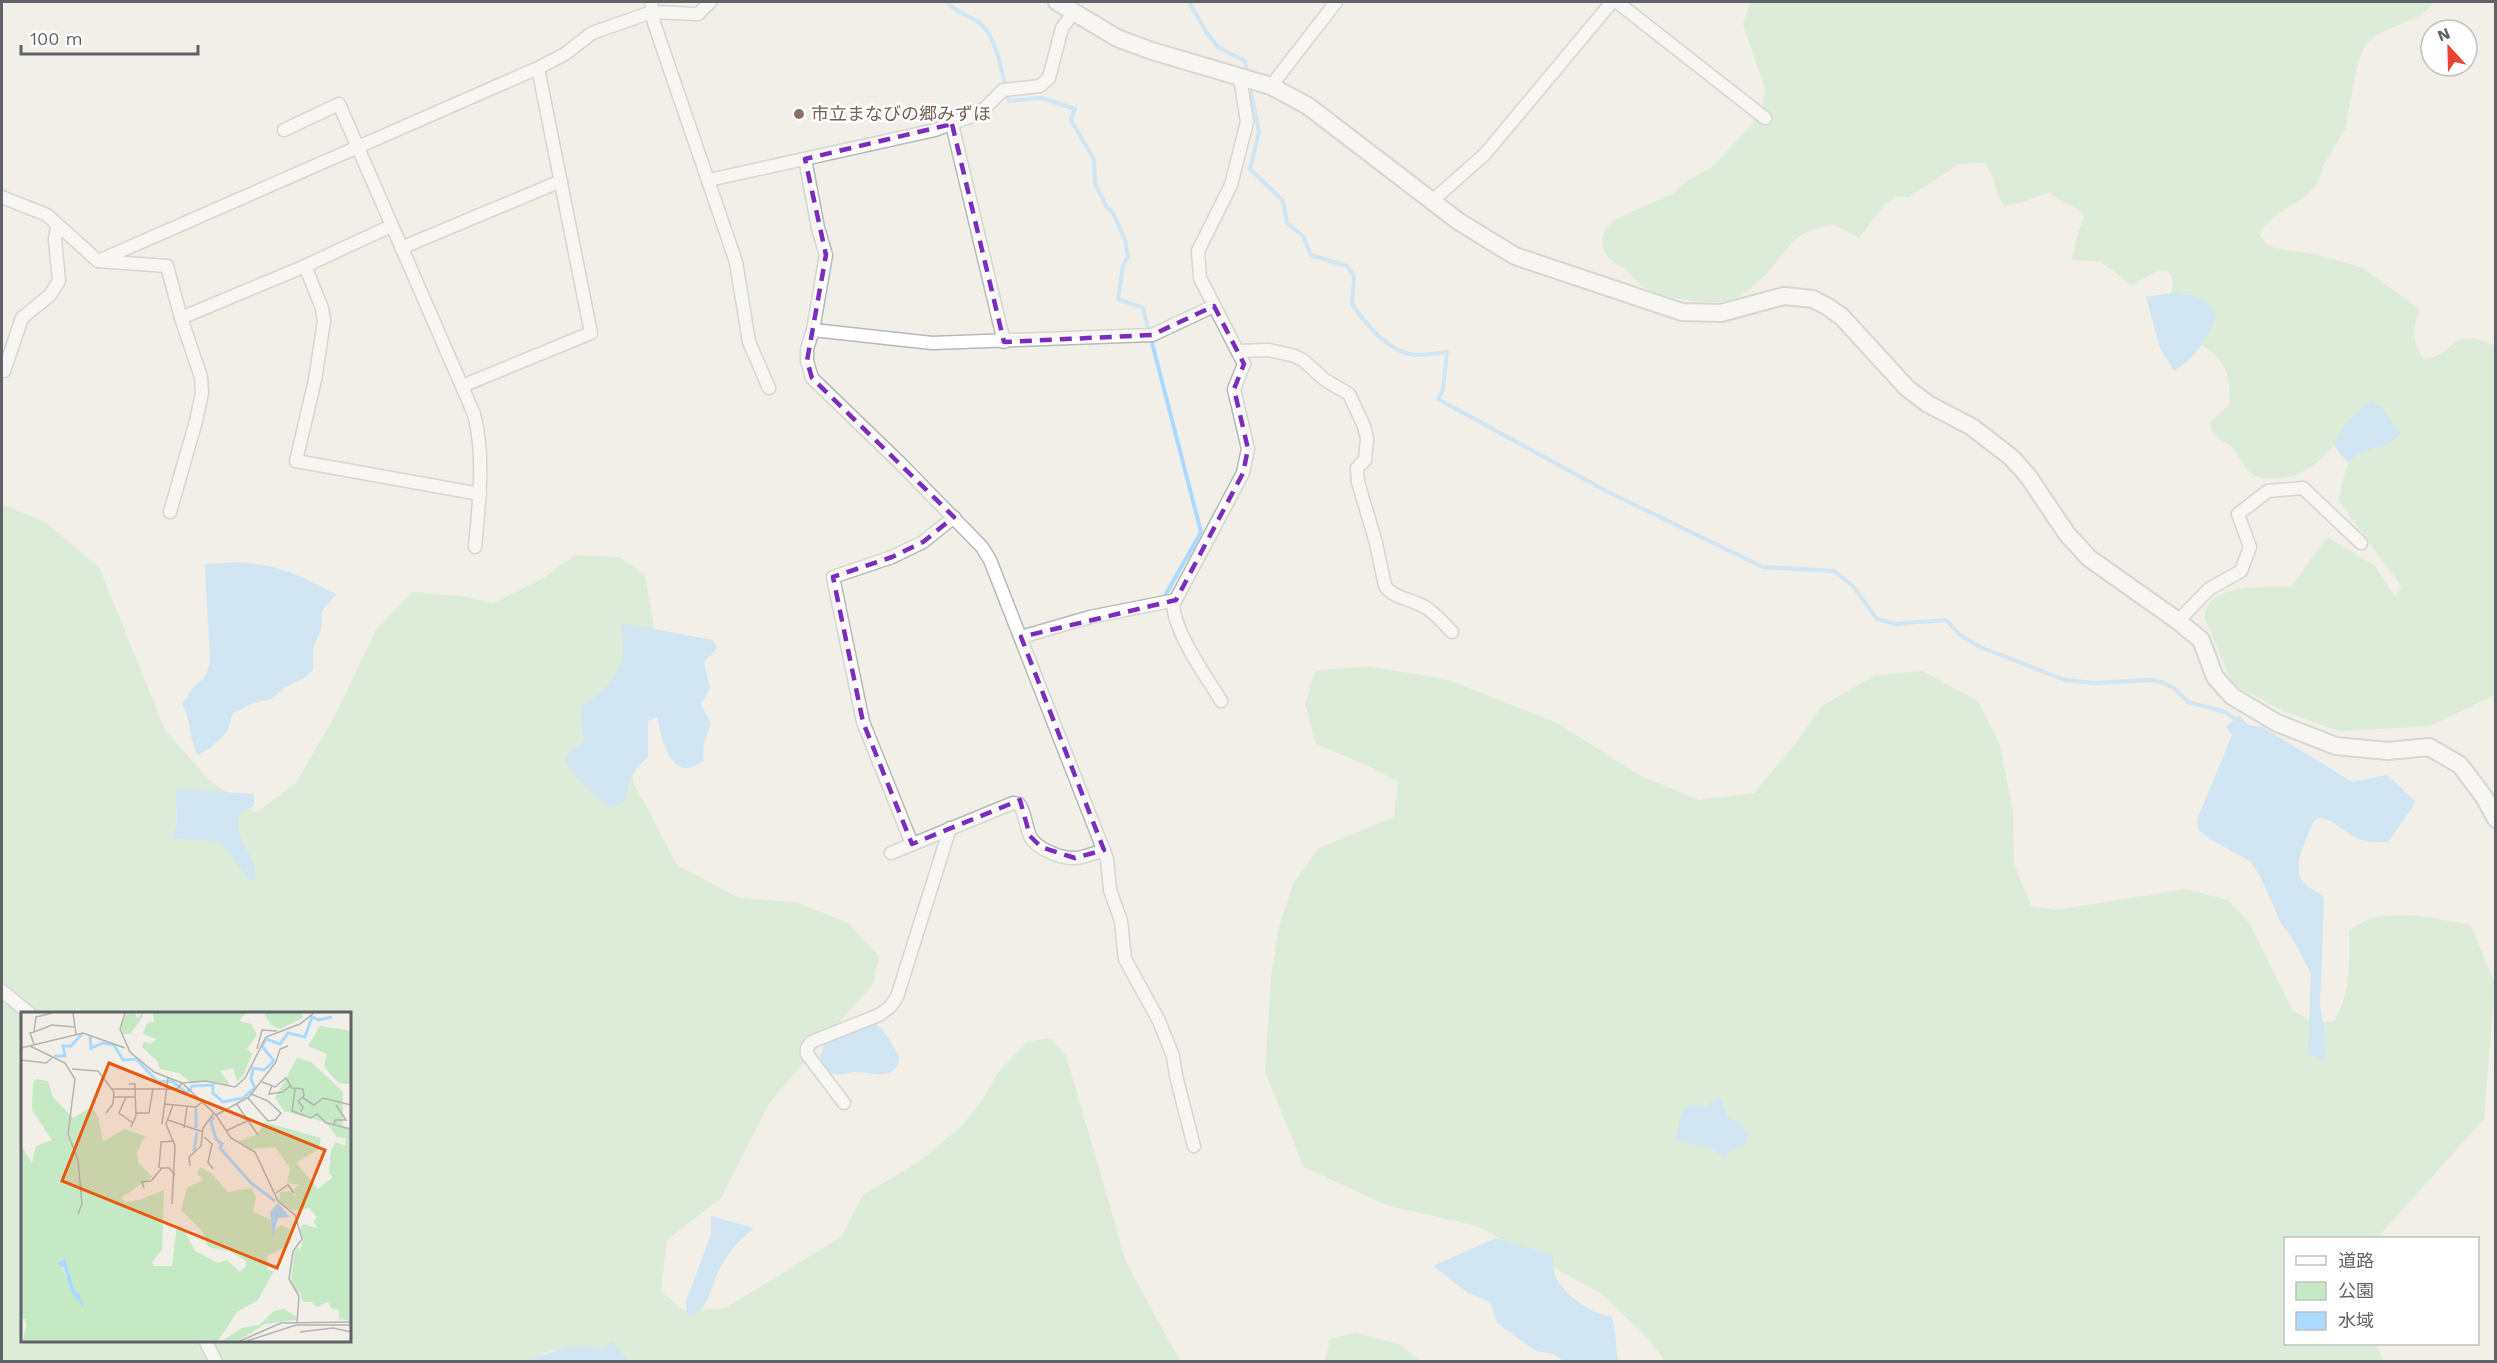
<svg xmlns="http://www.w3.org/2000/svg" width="2497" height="1363" font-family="'Work Sans','Noto Sans JP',sans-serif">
<rect width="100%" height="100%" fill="#f1efe8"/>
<!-- green -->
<g fill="#c5e8c5" fill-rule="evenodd">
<path d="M1751 2H2432V6L2419 16 2376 35 2364 47 2357 66 2345 129 2323 166 2318 183 2306 196 2276 215 2263 228 2260 236 2266 244 2275 248 2314 254 2363 268 2419 309C2413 328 2411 343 2424 359 2457 356 2449 324 2495 346V695L2430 726 2339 731 2285 712 2236 686 2230 678 2205 619C2202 583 2267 587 2291 587L2327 537 2374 565 2395 596 2402 587 2339 501C2347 465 2343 455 2382 446L2376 403H2368C2343 432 2320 476 2279 478 2252 480 2249 474 2236 452 2227 437 2214 445 2210 422L2230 404C2229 373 2228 365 2203 345L2215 316 2186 293H2171C2173 285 2174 277 2167 271H2157L2132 285 2101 262 2072 260 2078 233 2084 218C2078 203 2061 206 2050 192L2020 203 2005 206C1994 193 1996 175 1984 163L1959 164 1909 197H1896L1884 205 1859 238 1833 224C1821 227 1808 230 1798 237 1792 241 1787 249 1783 254 1770 270 1747 297 1727 301 1706 305 1660 298 1642 286 1635 282 1631 274 1625 269 1621 266 1614 263 1610 259 1597 247 1602 230 1614 220L1672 194 1688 180 1712 167 1749 128 1763 106 1765 88 1743 24Z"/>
<path d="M7 506 47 523 100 569 165 730 209 780 256 813 296 783 336 714 375 631 412 592 462 596 493 603 545 577 575 555 619 557 645 575 656 638 631 730 633 782 677 865 737 897 798 903 848 923 879 956 873 984 770 1102 721 1198 667 1240 661 1291 684 1311 726 1308 841 1237 863 1195 917 1163 961 1127 983 1099 997 1074 1027 1042 1050 1038 1066 1055 1126 1262 1180 1361 629 1362 612 1341 603 1349 586 1346 549 1351 525 1362H2V507ZM22 1014H350V1340H22Z"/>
<path d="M1366 666 1449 680 1557 723 1641 776 1699 800 1754 793 1796 743 1822 706 1876 675 1922 671 1978 701 2000 745 2013 812 2014 864 2031 906 2057 910 2186 889 2227 900 2250 924 2292 1010 2312 1022H2334C2351 993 2349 965 2349 931 2380 903 2433 919 2470 925L2495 982 2484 1119 2377 1238H2286V1344H2375L2384 1361H1665L1646 1336 1599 1292 1477 1226 1386 1205 1304 1167 1265 1072 1271 978 1279 927 1294 882 1319 848 1394 817 1398 782 1368 766 1316 744 1305 704 1315 671Z"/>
<polygon points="1356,1333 1399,1344 1420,1361 1325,1361 1330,1339"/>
</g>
<!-- water -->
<g fill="#aadaff">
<path d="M2171 293C2188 292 2211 298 2216 316 2204 345 2199 353 2174 371L2160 348 2146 297Z"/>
<path d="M2372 401 2382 408 2400 433C2389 451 2364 444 2348 463L2333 445 2347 422 2368 403Z"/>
<path d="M240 562C282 566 299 575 336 594L322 611 321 630 313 648V670L303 679 285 687 271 699 253 703 233 713 227 732 210 748 198 755C188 737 192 722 182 704L193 688 206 676 210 661 205 564Z"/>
<path d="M620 623 713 640 717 648 704 662 710 688 701 704 711 724 704 743 703 761C671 786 662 739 657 717L648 721V757C632 771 628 780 626 801L607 807 574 775 565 760 569 752 583 742C585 729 579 719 582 706 614 684 631 664 620 623Z"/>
<path d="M2239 715 2248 725 2263 727 2352 782 2387 775 2414 800 2415 804 2388 842C2378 842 2369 843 2359 839 2345 835 2334 817 2318 818L2314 821C2307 838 2289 868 2305 884 2311 890 2319 891 2324 898L2320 1005 2325 1037 2324 1061 2308 1054 2311 974 2291 936 2282 925 2260 876 2250 861 2208 838 2199 830 2197 820 2232 735 2226 727Z"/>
<path d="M177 789 254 794V806L241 812C232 830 245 844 252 860 255 866 255 873 256 879L251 880 247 877 222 844 203 840 174 839 173 835C183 813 172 805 177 789Z"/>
<path d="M873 1021 886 1034 899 1056C897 1083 872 1072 856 1072 847 1072 835 1078 827 1071 824 1068 822 1062 820 1058L824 1045 831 1040Z"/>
<polygon points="1720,1097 1728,1117 1737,1121 1749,1134 1745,1146 1735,1148 1724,1157 1712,1149 1675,1140 1683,1109 1691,1105 1705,1106"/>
<path d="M711 1216 754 1228C739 1239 729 1252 720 1268 710 1286 711 1307 691 1316L687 1314 686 1301 711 1235Z"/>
<path d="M1496 1238 1553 1255C1553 1262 1553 1269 1555 1275 1563 1295 1590 1313 1611 1316 1616 1324 1616 1350 1618 1361H1563L1554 1354 1536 1351 1497 1323 1490 1302 1468 1293 1433 1266Z"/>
<polygon points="612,1341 629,1361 525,1361 567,1347 586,1346 603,1349"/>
</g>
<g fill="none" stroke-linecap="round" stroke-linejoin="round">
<!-- stream -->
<g stroke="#aadaff" stroke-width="4">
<path d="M948 2C952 11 973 17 982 25 998 40 1003 80 1009 101L1042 98 1075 109 1071 120 1094 160 1095 183 1106 206 1113 213 1125 240 1128 257 1123 265 1118 299 1143 308 1201 532 1166 594"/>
<polyline points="1189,2 1206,32 1218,47 1245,61 1247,73"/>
<path d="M1249 84 1259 132 1250 169 1283 201 1287 223 1303 236 1311 255 1347 266 1354 276 1352 304C1365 323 1385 348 1409 354 1419 357 1436 353 1447 352L1443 390 1438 399 1608 492 1763 567 1834 571 1853 586 1877 619 1896 624 1946 620 1960 635 1980 647 2065 680 2094 683 2150 680 2161 682 2174 688 2188 702 2225 712 2237 720"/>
</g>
<!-- minor casing -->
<g stroke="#b5b8bc" stroke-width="15">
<g id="minor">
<polyline points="651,2 654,23 736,262 749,342 769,388"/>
<polyline points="1617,2 1765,118"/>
<polyline points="1271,86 1336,2"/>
<polyline points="952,124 1004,342"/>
<path d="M284 130 339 104 474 414C485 457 479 503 475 547"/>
<polyline points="805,159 818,228 826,255 813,330 807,349 807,361 812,378 901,464 982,547 990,560 1107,859 1110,890 1121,921 1125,959 1159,1021 1173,1056 1176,1076 1194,1146"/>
<polyline points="709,180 935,130 972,116 985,108 1003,90 1040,86 1049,78 1062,28 1074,12"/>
<polyline points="2,197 47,215 98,261 167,266 181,318 201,377 202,393 196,421 170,512"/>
<polyline points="1432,201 1485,154 1612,2"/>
<polyline points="401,248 561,181"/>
<polyline points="98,261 538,68 565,54 592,33 652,12 698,14 710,2"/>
<polyline points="305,266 322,308 324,321 315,380 296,461 480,494"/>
<polyline points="181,318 305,266 391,226"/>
<polyline points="813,330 932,343 1152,335 1214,306"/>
<path d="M1239 351 1269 350 1295 356 1304 361 1325 380 1349 394 1364 426 1367 439 1365 460 1357 468 1358 482 1376 543 1385 586C1393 598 1411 599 1423 606 1435 612 1443 623 1452 632"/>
<polyline points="4,371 22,318 50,295 59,281 55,240 57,225"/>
<polyline points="462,386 591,333 538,68"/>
<polyline points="2178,621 2209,589 2241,571 2250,547 2238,514 2268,491 2303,488 2361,543"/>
<polyline points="1021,637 1090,617 1176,600"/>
<path d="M1221 701C1205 674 1176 636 1173 605L1243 473 1248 449 1234 389 1244 364 1200 278 1198 251 1231 185 1247 122 1240 77"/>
<polyline points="912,844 863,722 833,577 892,557 923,542 954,517"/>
<path d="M891 853 1013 803 1019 804C1026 814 1025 825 1030 836 1036 849 1062 859 1076 858 1085 857 1095 853 1104 850"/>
<polyline points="2,991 30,1014"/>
<polyline points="844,1103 807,1054 807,1048 811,1042 879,1015 890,1007 897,997 950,828"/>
<polyline points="205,1340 216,1362"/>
</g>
</g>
<!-- secondary casing -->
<g stroke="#b6babf" stroke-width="20">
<polyline id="secondary" points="1057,2 1117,38 1152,51 1271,86 1308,106 1458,221 1515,256 1682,312 1721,313 1784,296 1813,299 1828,307 1842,317 1907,388 1928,404 1972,427 2012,458 2028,476 2067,534 2089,558 2178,621 2201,640 2215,677 2232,696 2277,723 2336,746 2388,751 2429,747 2460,765 2484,797 2496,819"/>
</g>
<!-- minor -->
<use href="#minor" stroke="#fff" stroke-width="12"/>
<!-- secondary -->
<use href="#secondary" stroke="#fff" stroke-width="16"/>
</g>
<!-- marked area -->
<path d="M0 0H2497V1363H0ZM952 124 1004 342 1152 335 1214 306 1244 364 1234 389 1248 449 1243 473 1176 600 1021 637 1104 850 1075 858 1041 847 1030 836 1020 800 912 844 863 722 833 577 892 557 923 542 954 517 812 378 807 361 826 255 805 159Z" fill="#f1efe8" fill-opacity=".55" fill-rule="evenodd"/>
<path fill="none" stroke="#7b2cbf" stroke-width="4.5" stroke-dasharray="12 8" stroke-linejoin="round" d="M952 124 1004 342 1152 335 1214 306 1244 364 1234 389 1248 449 1243 473 1176 600 1021 637 1104 850 1075 858 1041 847 1030 836 1020 800 912 844 863 722 833 577 892 557 923 542 954 517 812 378 807 361 826 255 805 159Z"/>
<!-- markers -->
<circle fill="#8d6e63" stroke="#fff" stroke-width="2" cx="799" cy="114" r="6"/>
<g text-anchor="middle" stroke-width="5" stroke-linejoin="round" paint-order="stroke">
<!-- education labels -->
<g font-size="18" fill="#785e54" stroke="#fff" text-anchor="start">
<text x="811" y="120">市立まなびの郷みずほ</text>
</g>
</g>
<!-- overview -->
<g transform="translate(21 1012)">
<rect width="330" height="330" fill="#f1efe8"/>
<path d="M114 1 116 6 122 1 121 6 109 22H101L100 12 106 2ZM132 1H225L218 9 230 12 236 23 226 37 231 42 222 64 216 69 212 56 199 59 209 73 185 68 170 71 158 61 139 57 136 49 121 35 123 30 128 32 136 27 122 22 126 11 133 10ZM243 1H281L282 6 259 17 250 13ZM299 14 330 19V72L318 71 309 62 303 53 306 42 287 34ZM276 46 290 50 322 80V115L263 99 254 86ZM16 67 27 69 32 85 52 106 71 95 77 104 82 130 103 117 124 124 116 141 117 150 131 165 100 186 105 190 118 188 143 178 141 238 131 250 133 254H151L156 213 162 216 174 239 197 251 206 248 219 260 225 254V249L208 239 187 235 181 219 160 198 166 176 182 168 176 161 179 155 190 161 207 180 231 176 235 186 232 200 249 207 252 220 260 213 269 217 264 235 246 244 247 258 253 259 237 288 216 300 197 329H2L5 313 4 307H0V133L11 151 15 134 31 128 11 98 12 70ZM44 246 54 279 62 294 52 281 40 252 39 248ZM243 110 300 126 298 137 275 151 297 177 312 165 308 162 310 138 315 130 324 134 325 126 316 125 307 113 330 117V309L318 307V299L310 296 307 290 296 295 290 290H281L280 282 270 272 273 239 277 235 279 239 282 228 279 217 282 212 296 216 293 209 296 205 288 196 273 199 258 189 259 180 271 179 275 186 273 176 279 173 266 171 269 156 254 135 231 137 218 129 237 122ZM263 297 275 304V308L244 312 217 329H201L221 316 238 313 253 299Z" fill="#c5e8c5" fill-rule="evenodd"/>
<path d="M257 191 269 205 257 206 252 224 249 200ZM44 246 54 279 58 281 63 296 50 280 43 256 36 251Z" fill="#aadaff"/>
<path fill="none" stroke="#aadaff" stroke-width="3" d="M69 23 70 36 82 31 93 33 102 48 115 47 137 70 151 69 166 81 171 74 192 73V81L202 90 222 86 234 76 230 67 232 56 243 58 253 49 241 34 245 27 259 32 267 21 284 25 291 5 297 8 311 5M33 44H44L42 34H50L61 22M193 105 190 110 195 127 201 132 199 136 229 170 254 189M175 116V96M173 139 176 120"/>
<path fill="none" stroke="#b3b3b1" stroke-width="1.5" d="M52 1 55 22M104 1 99 17 109 40 133 60 161 71 195 103 210 126 234 140 257 189 274 203 281 227 272 239 268 267 278 284 276 310M13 20 31 13 53 15M13 32 9 21 13 20 15 5 31 1M9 34 44 51 54 67 47 122 57 148 61 192 57 202M0 36 62 21 104 36M236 37 241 18 256 19M0 48 25 51 31 46M51 57 77 59 93 80 92 92 85 101M241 70 254 75 265 66 271 76 282 77 283 84 277 89 282 95 280 100M161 71 185 69 214 75 224 66 245 25 279 12 293 1M108 72H114V77L115 104 110 115M251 73 248 82 262 80 269 74M90 77H156L161 71M274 77 271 99 290 106 296 102 305 111 330 117M93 85H114M105 85 98 101 112 111M227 86 247 109 254 108 260 101 247 89 230 82M282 86 293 93 302 86 330 93M215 91 237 123M143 92 175 95 181 90M115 101H128L132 76M195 103 228 85 255 50 259 37 267 34M147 108 182 120M141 112 147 66M313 113 314 108H325L315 93M163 116 166 95M205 119 228 108M183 125 191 132 187 150 192 157M169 154 168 145 180 134 182 116 193 101M138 156 140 130 153 129M139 156H148L154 163M123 176 121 170 130 169 141 156M255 181 267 173 273 181M151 192 154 134 145 112 152 93M279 320 312 316 330 320M219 329 260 311 330 310M226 329 275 313H330"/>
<path fill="#e8590c" fill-opacity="0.15" stroke="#e8590c" stroke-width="3" d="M88 51 304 138 256 256 41 169Z"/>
<rect width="330" height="330" fill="none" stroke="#5f6368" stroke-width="3"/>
</g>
<!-- border -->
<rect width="2497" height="1363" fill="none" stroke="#5f6368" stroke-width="6"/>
<!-- legend -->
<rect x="2284" y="1237" width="195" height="108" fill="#ffffff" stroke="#bfc1c3" stroke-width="1.5"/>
<rect x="2296" y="1256" width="30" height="9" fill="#ffffff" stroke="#bfc1c3" stroke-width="1.5"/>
<text x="2338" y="1267" font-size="18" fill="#5f6368">道路</text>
<rect x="2296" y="1282" width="30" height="18" fill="#c5e8c5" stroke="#bfc1c3" stroke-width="1.5"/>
<text x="2338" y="1297" font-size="18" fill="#5f6368">公園</text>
<rect x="2296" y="1312" width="30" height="18" fill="#aadaff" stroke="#bfc1c3" stroke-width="1.5"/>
<text x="2338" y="1327" font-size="18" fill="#5f6368">水域</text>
<!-- north arrow -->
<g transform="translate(2449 48) rotate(338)"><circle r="28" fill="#ffffff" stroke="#bfc1c3" stroke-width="1.5"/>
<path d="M0-4.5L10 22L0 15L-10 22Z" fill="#ea4335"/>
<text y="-9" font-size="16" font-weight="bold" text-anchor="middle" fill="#5f6368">N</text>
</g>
<!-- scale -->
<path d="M21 45v9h177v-9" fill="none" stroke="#5f6368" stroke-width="3"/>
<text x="30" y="45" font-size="18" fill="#5f6368" stroke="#ffffff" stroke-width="4.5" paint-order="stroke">100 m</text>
</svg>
